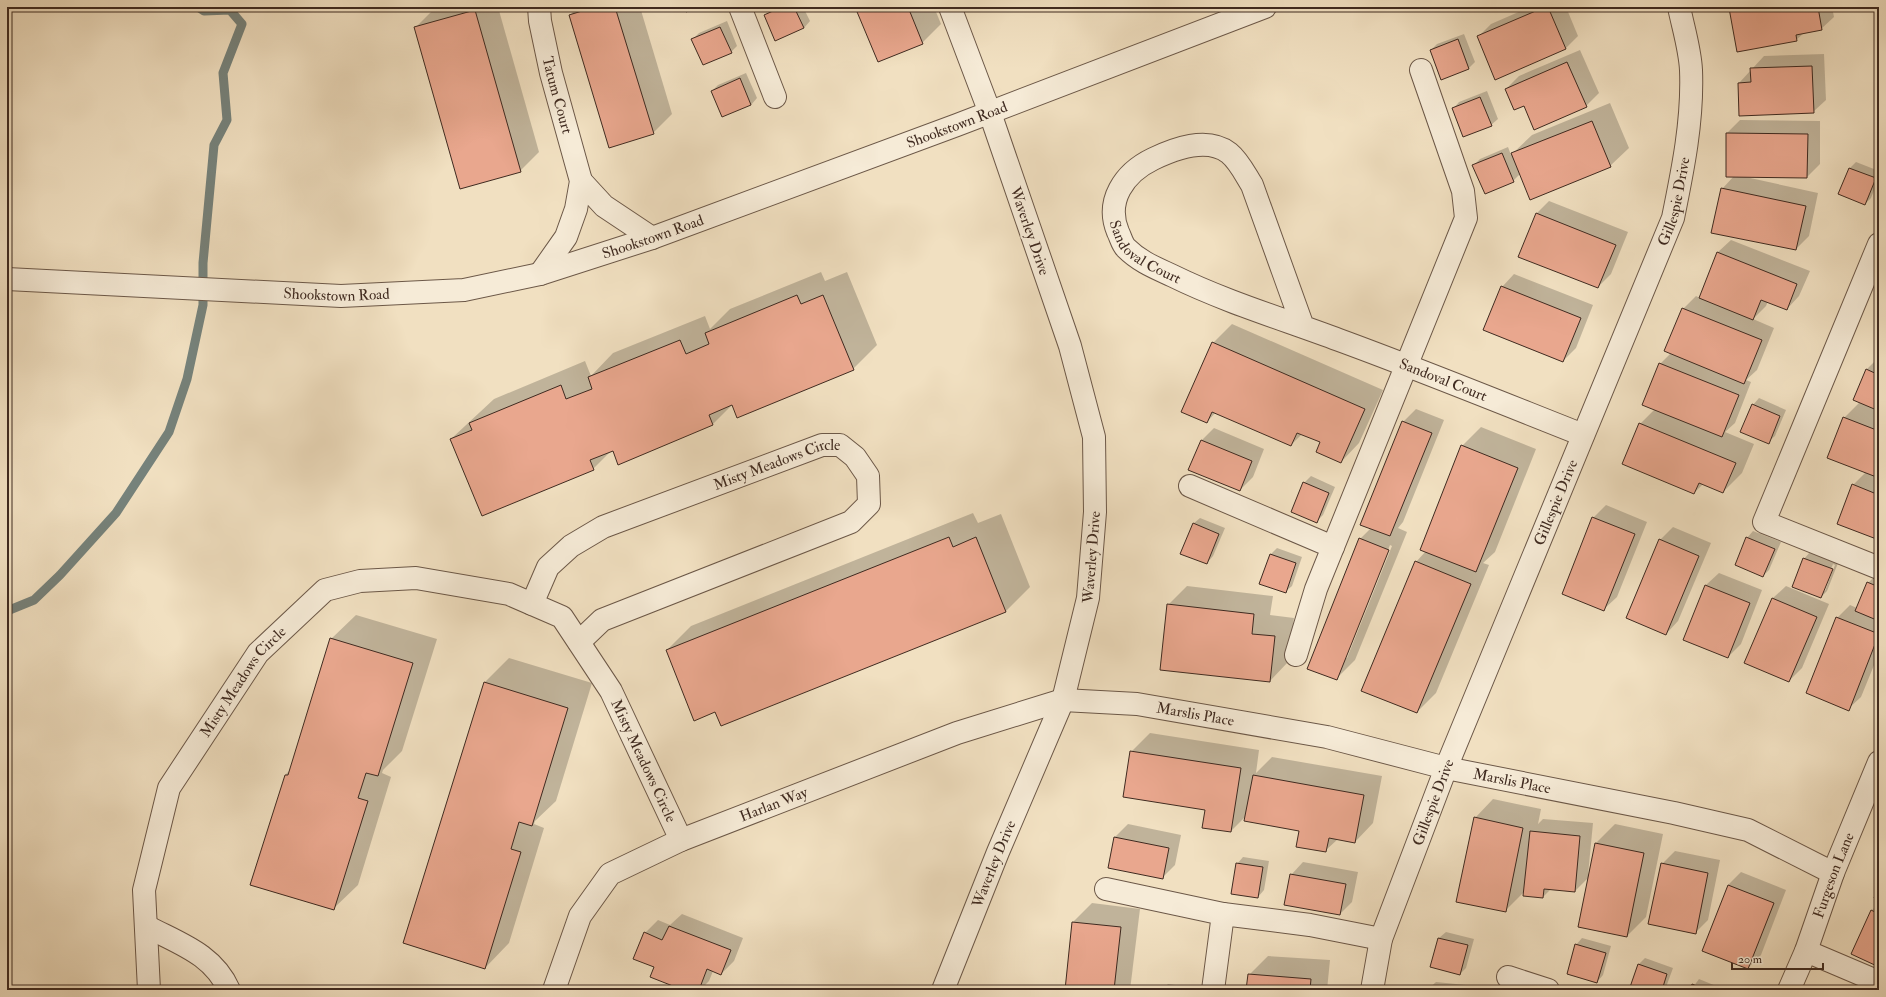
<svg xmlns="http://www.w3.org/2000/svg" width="1886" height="997" font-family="'IM FELL Double Pica',serif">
<rect width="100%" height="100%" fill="#f1e0c1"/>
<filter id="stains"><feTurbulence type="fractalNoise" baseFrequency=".005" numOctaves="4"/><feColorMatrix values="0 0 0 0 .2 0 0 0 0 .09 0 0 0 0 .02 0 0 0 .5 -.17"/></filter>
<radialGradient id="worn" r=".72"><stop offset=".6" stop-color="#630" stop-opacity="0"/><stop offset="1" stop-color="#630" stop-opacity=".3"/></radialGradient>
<!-- shadow -->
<g fill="#0003" fill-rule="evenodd">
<polygon points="441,7 498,7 539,152 520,171 415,28 434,9"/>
<polygon points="578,7 640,7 672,114 653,133 570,15"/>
<polygon points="776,7 803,7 810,21 804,28 765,15"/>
<polygon points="856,7 934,7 941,24 922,43"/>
<polygon points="1530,7 1566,7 1578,36 1565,49 1478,37 1491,24"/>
<polygon points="1731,7 1832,7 1834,17 1821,29 1804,33 1796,40 1730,8"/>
<polygon points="727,21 737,46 731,52 693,39 699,33"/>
<polygon points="1464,34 1475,62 1469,68 1442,78 1431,50 1437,44"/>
<polygon points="1580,50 1599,93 1586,106 1524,104 1506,89 1519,76"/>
<polygon points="1824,54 1826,100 1813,112 1739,83 1764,56"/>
<polygon points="746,73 757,98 751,105 712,91 718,85"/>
<polygon points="1487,91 1498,119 1491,125 1453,109 1459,102"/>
<polygon points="1610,103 1629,148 1610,166 1521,173 1513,181 1474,165 1480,159 1508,147 1511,155 1532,135"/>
<polygon points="1740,120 1820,121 1820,164 1807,177 1741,176 1818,193 1809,236 1796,249 1722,189 1734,176 1727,133"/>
<polygon points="1856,162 1879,171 1879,178 1871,198 1865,204 1850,168"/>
<polygon points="1549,201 1628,232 1611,274 1598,287 1537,213"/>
<polygon points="1731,240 1810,271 1799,296 1787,309 1768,301 1766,306 1753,319 1774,328 1757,370 1746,380 1751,382 1735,423 1725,432 1754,444 1742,473 1723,492 1703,484 1694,493 1640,424 1655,409 1660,364 1671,353 1683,309 1696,296 1700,298 1718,252"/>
<polygon points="821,272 825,281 847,272 877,345 853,369 733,404 712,425 612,450 593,469 451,439 494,399 585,361 591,376 613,353 705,316 710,329 730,309"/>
<polygon points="1514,274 1593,305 1576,348 1563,361 1502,287"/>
<polygon points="1232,324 1383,390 1359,443 1341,462 1322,442 1302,434 1291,445 1216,412 1207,422 1213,343"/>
<polygon points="1879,357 1879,539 1853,485 1866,472 1844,418 1860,402 1866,370"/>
<polygon points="1759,398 1786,410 1775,436 1768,442 1753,405"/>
<path d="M1416 409 1444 420 1403 522 1398 528 1407 532 1355 660 1336 679 1360 539 1371 528 1403 422ZM1390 545 1392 546 1347 658H1345Z"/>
<polygon points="1481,427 1536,449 1495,552 1483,563 1489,565 1436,693 1417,712 1416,562 1426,551 1462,446"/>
<polygon points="1214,428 1264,449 1253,477 1240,490 1201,441"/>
<polygon points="1311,476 1335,487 1323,515 1317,521 1304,483"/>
<polygon points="1606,505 1647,522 1617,597 1604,609 1593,518"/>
<polygon points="973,513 978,523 1001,514 1030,587 1006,611 716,711 667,650 691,626"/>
<polygon points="1200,518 1225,528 1213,556 1207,563 1193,524"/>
<polygon points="1673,527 1711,543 1678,621 1666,634 1660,540"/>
<polygon points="1753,531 1781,542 1769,570 1763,576 1747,538"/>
<polygon points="1277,548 1302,557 1292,586 1285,592 1260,583 1271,554"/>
<path d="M1810 552 1838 563 1827 591 1821 597 1804 559ZM1833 564 1835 565 1825 591H1823Z"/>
<polygon points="1719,573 1762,590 1741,644 1728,657 1706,585"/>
<polygon points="1874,577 1879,579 1879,653 1861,697 1848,709 1837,618 1850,605 1857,608 1868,583"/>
<polygon points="1187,586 1273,596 1270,615 1294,618 1288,662 1270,681 1168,605"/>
<polygon points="1786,586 1829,604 1802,668 1789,681 1746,662 1773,598"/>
<polygon points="356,615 437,639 402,751 383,770 382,773 391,777 358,885 333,909 285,775 290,770 331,639"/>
<polygon points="509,658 592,683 556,801 535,821 534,824 544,828 509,943 485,968 404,943 485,682"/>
<polygon points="1150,733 1259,750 1256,773 1272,757 1382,776 1373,823 1355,842 1338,839 1325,851 1301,830 1246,816 1231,831 1206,809 1131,752"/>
<polygon points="1493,799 1541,809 1538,824 1543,819 1593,823 1588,875 1589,875 1596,843 1615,824 1663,834 1646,917 1627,936 1589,877 1575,891 1551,889 1543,897 1525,891 1505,911 1475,818"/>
<polygon points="1128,824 1181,835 1175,865 1162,878 1109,867 1115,837"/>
<polygon points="1675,851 1720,860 1708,920 1695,933 1662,864"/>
<polygon points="1243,857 1269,861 1264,890 1258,897 1237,864"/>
<polygon points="1303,862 1358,872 1352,902 1340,914 1291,875"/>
<polygon points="1741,872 1786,890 1761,955 1748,968 1728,885"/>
<polygon points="1092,903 1140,909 1130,990 1066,990 1073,922"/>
<polygon points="1879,903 1879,965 1872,910"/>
<polygon points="682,914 743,938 734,961 721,974 713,971 709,981 700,990 686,990 656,967 645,933 658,920 670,925"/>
<polygon points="1446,932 1474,939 1466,968 1460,974 1431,966 1439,938"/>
<polygon points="1582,938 1611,946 1603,975 1597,982 1576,945"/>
<polygon points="1268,956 1330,960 1327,990 1247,990 1249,975"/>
<polygon points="1645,958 1673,968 1665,990 1630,990 1639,964"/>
<polygon points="1699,979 1726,990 1691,990"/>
<polygon points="1436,982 1496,988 1496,990 1427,990"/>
<polygon points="1168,984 1196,988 1196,990 1162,990"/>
</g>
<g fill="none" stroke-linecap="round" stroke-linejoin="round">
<!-- stream -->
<polyline stroke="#76827b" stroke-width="9" points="7,611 34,600 60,575 116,513 169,432 187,379 203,305 203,263 214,145 227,120 223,73 242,24 230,10 204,11 198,7"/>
</g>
<!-- building -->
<g fill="#e9a78e" stroke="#3f2a20">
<polygon points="595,7 615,7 654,134 609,148 569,15"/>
<polygon points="683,7 699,7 686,12"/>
<polygon points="782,7 794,7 804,28 775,41 764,15"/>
<polygon points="855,7 908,7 923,44 878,62"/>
<polygon points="1545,7 1548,7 1566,49 1495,80 1477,36"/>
<polygon points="1734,7 1818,7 1822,30 1796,35 1797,41 1737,52 1729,8"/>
<polygon points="475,10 521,172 460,189 414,27"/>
<polygon points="720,27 732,53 703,65 691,39"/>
<polygon points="1458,39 1469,69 1441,80 1430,50"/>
<polygon points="1567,62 1587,107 1534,130 1524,106 1514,110 1505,89"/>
<polygon points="1812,66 1814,113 1739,116 1738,83 1751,82 1750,68"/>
<polygon points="740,78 751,105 722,117 711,91"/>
<polygon points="1480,97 1492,126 1463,137 1452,108"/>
<polygon points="1592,121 1611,167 1530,200 1511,153"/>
<polygon points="1726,133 1808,134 1807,178 1726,177"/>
<polygon points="1502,153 1514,182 1485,194 1472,165"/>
<polygon points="1849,168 1876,178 1865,205 1838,194"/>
<polygon points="1721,188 1806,206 1796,250 1711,233"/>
<polygon points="1536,213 1616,245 1598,288 1518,257"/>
<polygon points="1717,252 1797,284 1787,310 1761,300 1753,320 1699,298"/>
<polygon points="1501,286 1581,318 1563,362 1483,330"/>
<polygon points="797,295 801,304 823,295 854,370 737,418 732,405 709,415 713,425 618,465 613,451 590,460 594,470 482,516 450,439 472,430 469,423 561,385 566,399 592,389 588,377 680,340 686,354 709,344 705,333"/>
<polygon points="1682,308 1762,340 1744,384 1664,351"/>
<polygon points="1212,342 1365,409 1341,463 1316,452 1320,442 1297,433 1291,446 1212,412 1207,423 1181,412"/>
<polygon points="1659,363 1739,395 1722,437 1642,405"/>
<polygon points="1866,369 1879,375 1879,411 1853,400"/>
<polygon points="1752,404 1780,416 1769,444 1740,432"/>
<polygon points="1843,417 1879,431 1879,478 1827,458"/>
<polygon points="1402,421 1432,433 1390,536 1360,525"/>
<polygon points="1639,423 1736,463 1723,493 1699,483 1694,494 1622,464"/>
<polygon points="1201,440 1252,461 1240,491 1188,470"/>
<polygon points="1461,445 1518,468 1476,572 1420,550"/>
<polygon points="1303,482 1329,493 1317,523 1291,512"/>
<polygon points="1852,484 1879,495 1879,540 1837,524"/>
<polygon points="1592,517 1635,534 1604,611 1562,594"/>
<polygon points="1193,523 1219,534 1207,564 1180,554"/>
<polygon points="949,537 953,547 976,537 1006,612 721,726 715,712 694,721 666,650"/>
<polygon points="1746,537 1775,549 1763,577 1735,565"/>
<polygon points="1359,538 1389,550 1337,680 1307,669"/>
<polygon points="1659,539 1699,556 1666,635 1626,618"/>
<polygon points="1270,554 1296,563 1286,593 1259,584"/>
<polygon points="1803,558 1833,569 1821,598 1792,587"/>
<polygon points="1415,561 1471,584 1417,713 1361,691"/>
<polygon points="1867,582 1879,587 1879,621 1855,611"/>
<polygon points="1705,585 1750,603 1728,658 1683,640"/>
<polygon points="1772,598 1817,617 1789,682 1744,663"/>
<polygon points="1167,604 1254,614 1252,634 1275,636 1270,682 1160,670"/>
<polygon points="1836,617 1879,634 1849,711 1806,693"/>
<polygon points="330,638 413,663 378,776 366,773 358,798 368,801 334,910 250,885 285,775 288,775"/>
<polygon points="484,682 568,708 532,826 519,822 511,849 521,852 485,969 403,943"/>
<polygon points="1130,751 1241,768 1231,832 1202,828 1205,810 1123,797"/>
<polygon points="1253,775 1364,795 1355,843 1329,838 1326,852 1296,847 1299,831 1244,821"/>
<polygon points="1474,817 1523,828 1506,912 1456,902"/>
<polygon points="1530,831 1580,836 1575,892 1544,889 1543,898 1523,896"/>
<polygon points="1114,837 1169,848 1163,879 1108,868"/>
<polygon points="1595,843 1644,853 1627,937 1578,927"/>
<polygon points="1236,863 1263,867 1258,898 1231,894"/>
<polygon points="1661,863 1708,873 1696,934 1648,924"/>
<polygon points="1290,874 1346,884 1340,915 1284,905"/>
<polygon points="1728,885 1774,903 1748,969 1702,951"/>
<polygon points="1879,887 1879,900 1874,898"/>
<polygon points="1871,910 1879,914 1879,967 1851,954"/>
<polygon points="1072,922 1121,927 1114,990 1065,990"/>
<polygon points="669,926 731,950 721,975 707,969 699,990 683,990 650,977 654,967 633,959 644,932 662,940"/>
<polygon points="1438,938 1468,945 1460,975 1430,967"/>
<polygon points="1575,944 1606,953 1597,983 1567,974"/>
<polygon points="1638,964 1667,974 1662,990 1629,990"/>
<polygon points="1248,974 1311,979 1310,990 1246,990"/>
<polygon points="1692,984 1706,990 1690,990"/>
</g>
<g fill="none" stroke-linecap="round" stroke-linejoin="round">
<!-- minor casing -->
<g stroke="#6c5848" stroke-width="24">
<g id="minor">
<path id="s1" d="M539 7 540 21 551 73 581 181 576 209 566 237 540 274"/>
<polyline points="740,7 775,97"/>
<polyline points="581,181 604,206 652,238"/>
<polyline points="1879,244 1764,522 1879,568"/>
<path id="s2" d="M7 279 341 296 464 290 540 274 652 238 957 125 1265 7"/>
<path id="s3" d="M1303 327 1252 185C1245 174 1239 161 1229 153 1207 136 1174 149 1153 159 1124 173 1105 201 1118 232 1121 238 1122 244 1126 248 1140 262 1156 268 1173 276 1226 302 1283 319 1339 340 1421 370 1502 403 1583 435"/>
<polyline points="1190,486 1333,547"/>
<path id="s4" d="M532 604 548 567 571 546 603 527 822 445H840L855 457 868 476 869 504 851 522 602 620 579 642"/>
<polyline points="1296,655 1316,589 1466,218 1463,191 1421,70"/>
<polyline points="1106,889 1223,914"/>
<path d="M146 926C180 944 213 954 229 990"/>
<polyline points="1806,951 1879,982"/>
<polyline points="1508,977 1548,990"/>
<path id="s5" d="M149 990 144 890 169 788 258 653 325 590 360 581 416 578 509 594 562 617 611 691 681 840"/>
<path id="s6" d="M554 990 580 916 610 874 681 840 957 733 1063 700 1137 704 1327 737 1446 768 1674 813 1748 830 1833 873"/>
<path id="s7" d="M943 990 998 852 1063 700 1088 598 1095 512 1094 437 1070 346 990 113 950 7"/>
<polyline points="1213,990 1223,914 1310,925 1381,939"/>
<path id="s8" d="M1372 990 1381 939 1446 768 1673 218C1683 169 1693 120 1691 70 1690 49 1683 27 1679 7"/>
<path id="s9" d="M1789 990 1806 951 1833 873 1879 762"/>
</g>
</g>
<!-- minor -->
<use href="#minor" stroke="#f6ebd7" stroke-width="22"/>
</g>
<g text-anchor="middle" stroke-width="4" stroke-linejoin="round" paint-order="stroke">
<!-- street labels -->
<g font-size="15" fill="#3f2a20" stroke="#f6ebd7">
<text dy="5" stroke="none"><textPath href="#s1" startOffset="90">Tatum Court</textPath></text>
<text dy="5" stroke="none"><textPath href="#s2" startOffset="978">Shookstown Road</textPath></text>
<text dy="5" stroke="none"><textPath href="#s8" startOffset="846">Gillespie Drive</textPath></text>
<text transform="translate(1030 231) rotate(71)" y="5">Waverley Drive</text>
<text dy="5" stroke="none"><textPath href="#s2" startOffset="654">Shookstown Road</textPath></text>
<text dy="5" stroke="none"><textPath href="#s3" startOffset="395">Sandoval Court</textPath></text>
<text dy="5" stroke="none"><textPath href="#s2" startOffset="330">Shookstown Road</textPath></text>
<text dy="5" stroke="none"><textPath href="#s3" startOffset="723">Sandoval Court</textPath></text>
<text dy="5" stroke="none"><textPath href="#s4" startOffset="294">Misty Meadows Circle</textPath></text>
<text dy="5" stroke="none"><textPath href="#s8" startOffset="522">Gillespie Drive</textPath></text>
<text dy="5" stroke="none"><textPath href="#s7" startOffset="460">Waverley Drive</textPath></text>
<text dy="5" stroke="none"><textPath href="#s5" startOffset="335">Misty Meadows Circle</textPath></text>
<text dy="5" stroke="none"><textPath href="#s6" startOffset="749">Marslis Place</textPath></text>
<text dy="5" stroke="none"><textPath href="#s5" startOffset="869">Misty Meadows Circle</textPath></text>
<text dy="5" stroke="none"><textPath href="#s6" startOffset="1073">Marslis Place</textPath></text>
<text dy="5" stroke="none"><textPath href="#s8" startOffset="198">Gillespie Drive</textPath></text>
<text dy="5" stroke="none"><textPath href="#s6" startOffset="308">Harlan Way</textPath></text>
<text dy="5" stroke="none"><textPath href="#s7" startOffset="136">Waverley Drive</textPath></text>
<text dy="5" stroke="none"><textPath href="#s9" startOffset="123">Furgeson Lane</textPath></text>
</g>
</g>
<!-- margin -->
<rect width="1886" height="997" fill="none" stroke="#f1e0c1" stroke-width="24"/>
<rect x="8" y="8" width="1870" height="981" fill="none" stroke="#3f2a20" stroke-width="2"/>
<rect x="12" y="12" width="1862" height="973" fill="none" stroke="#3f2a20"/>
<!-- scale -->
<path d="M1732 963v6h91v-6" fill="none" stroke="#3f2a20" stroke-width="2"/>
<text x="1738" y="963" font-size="12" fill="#3f2a20" stroke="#f6ebd7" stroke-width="3" paint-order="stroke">20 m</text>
<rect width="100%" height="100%" filter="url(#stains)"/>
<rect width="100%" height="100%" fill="url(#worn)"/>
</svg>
